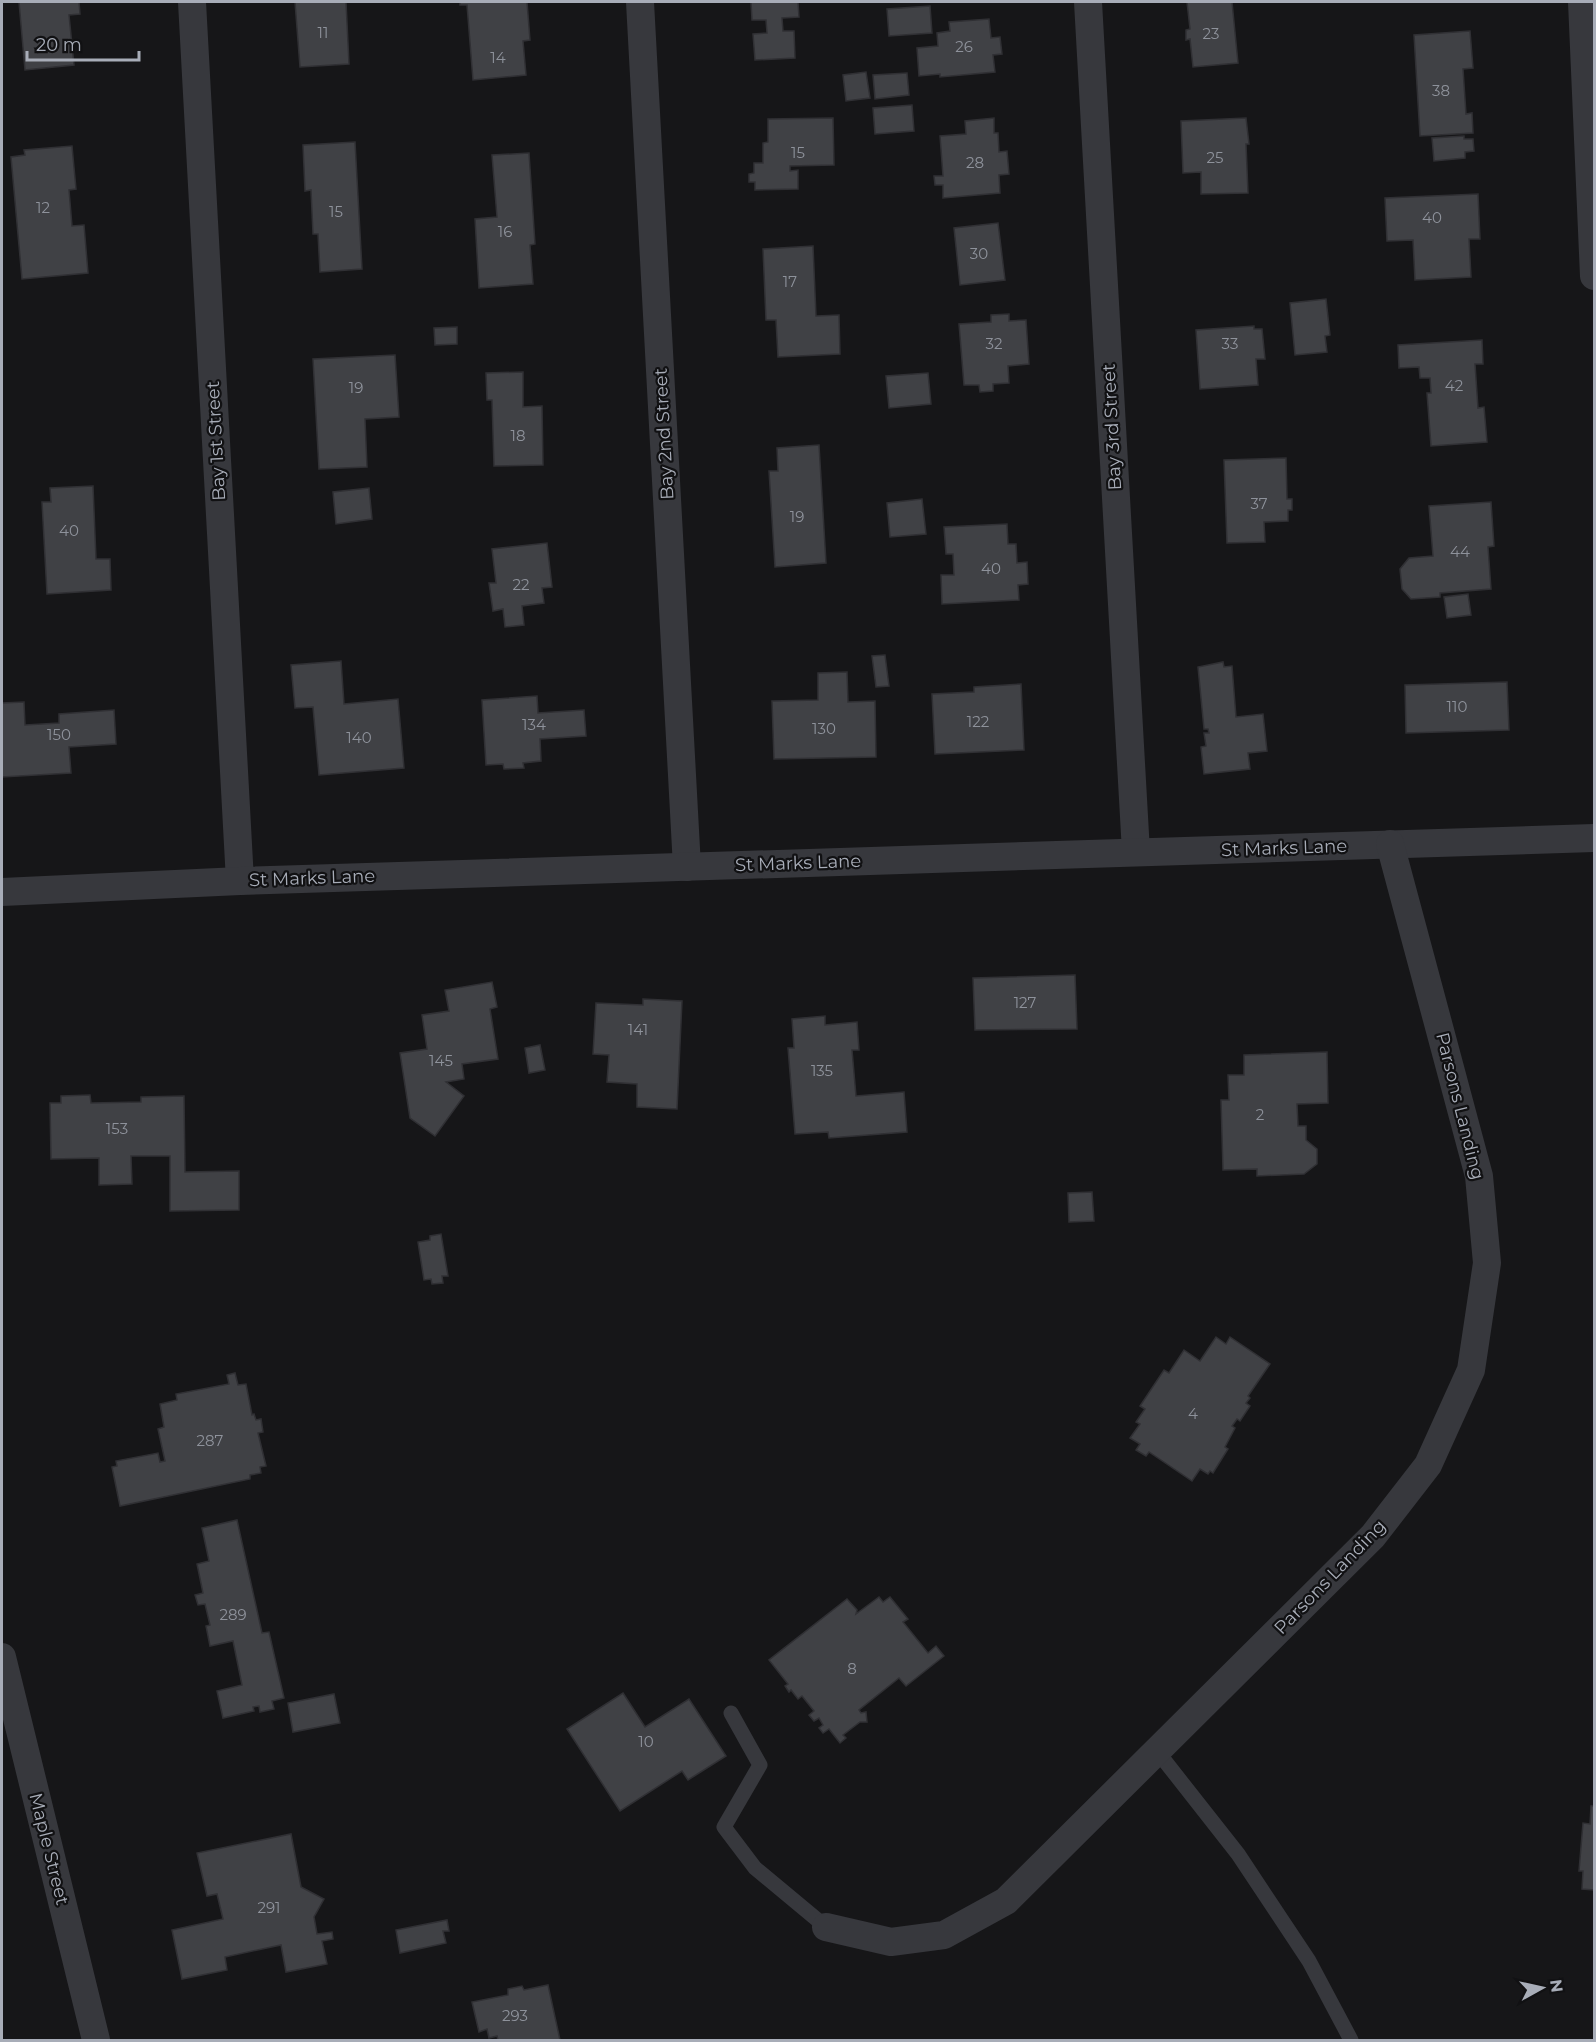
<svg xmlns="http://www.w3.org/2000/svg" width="1596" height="2042" font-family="Montserrat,sans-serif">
<rect width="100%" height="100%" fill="#161618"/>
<!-- building -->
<g fill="#404145" stroke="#303034" stroke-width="1.5">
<polygon points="19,2 79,2 80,14 69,15 74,65 25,70"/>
<polygon points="295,2 346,2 349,64 300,67"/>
<polygon points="460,2 527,2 530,40 523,41 526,75 473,80 467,5 460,5"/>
<polygon points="751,2 798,2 799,17 782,18 783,31 794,31 795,58 755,60 753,34 767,33 766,20 752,20"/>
<polygon points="1187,2 1232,2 1238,63 1193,67 1190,39 1186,40 1186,30 1190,29"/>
<polygon points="930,6 932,33 889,36 887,9"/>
<polygon points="989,19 991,38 1000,37 1002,54 993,55 995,72 940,77 940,74 919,76 917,48 938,46 937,33 950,31 949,22"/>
<polygon points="1470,31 1473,68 1463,69 1466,114 1472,113 1473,133 1420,136 1414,35"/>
<polygon points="866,72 870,98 846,101 843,75"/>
<polygon points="907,73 909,95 875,99 873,75"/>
<polygon points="912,105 914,131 875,134 873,108"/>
<polygon points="833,118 834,165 790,166 790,171 798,170 798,189 755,190 755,182 749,182 749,174 754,173 754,163 763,163 763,143 768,142 768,119"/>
<polygon points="994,118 994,133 998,133 999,152 1007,151 1009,174 999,175 1000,193 943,198 943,185 935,185 934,176 943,176 940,136 966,134 965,121"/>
<polygon points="1246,118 1249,144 1246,144 1248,193 1201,194 1201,172 1183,173 1181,121"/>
<polygon points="1464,136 1464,139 1473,139 1474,151 1465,152 1465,158 1434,161 1432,138"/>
<polygon points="355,142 362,269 320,272 318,234 313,234 311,190 305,191 303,145"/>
<polygon points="72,146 76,189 69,190 72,226 84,225 88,273 22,279 11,157 25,155 24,150"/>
<polygon points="529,153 535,244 530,245 533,284 479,288 475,219 497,217 492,155"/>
<polygon points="1478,194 1480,239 1469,239 1471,277 1415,280 1413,240 1387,241 1385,198"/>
<polygon points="998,223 1005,280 960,285 954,228"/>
<polygon points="813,246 816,316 839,315 840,354 778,357 776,320 766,320 763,249"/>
<polygon points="1326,299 1330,335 1325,336 1327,352 1295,355 1290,303"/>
<polygon points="1009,314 1009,321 1026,320 1029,364 1008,366 1009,383 993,384 993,391 980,392 979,385 964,385 959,324 991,322 991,315"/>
<polygon points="1254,326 1254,329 1262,329 1265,359 1256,359 1258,385 1200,389 1196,330"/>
<polygon points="457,327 457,344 435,345 434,328"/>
<polygon points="1482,340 1483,364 1475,364 1478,408 1484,407 1487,442 1431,446 1427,393 1431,393 1430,378 1420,378 1419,367 1399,368 1398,345"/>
<polygon points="395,355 399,417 365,419 367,467 319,469 313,359"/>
<polygon points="523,372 523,407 542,406 543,465 494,466 492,400 487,400 486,373"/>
<polygon points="928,373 931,404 889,408 886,376"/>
<polygon points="819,445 826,563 775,567 769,471 778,471 777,448"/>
<polygon points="1286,458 1287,499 1292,499 1292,510 1288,510 1288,521 1264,522 1265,542 1227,543 1224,460"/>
<polygon points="93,486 96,559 110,559 111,590 47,594 42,502 51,502 50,488"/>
<polygon points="369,488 372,519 336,524 333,492"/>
<polygon points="922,499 926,534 890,537 887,503"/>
<polygon points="1491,502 1494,546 1488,547 1491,589 1440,593 1440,597 1411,599 1402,589 1400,569 1409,558 1433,556 1429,506"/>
<polygon points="1007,524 1008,544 1016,544 1017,563 1027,562 1028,584 1018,585 1019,600 942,604 941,575 954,575 953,554 946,554 944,527"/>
<polygon points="547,543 552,587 542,588 544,603 522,606 524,625 505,627 503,609 493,611 489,583 496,583 492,549"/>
<polygon points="1468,594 1471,615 1447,618 1444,597"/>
<polygon points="885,655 889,686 876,687 872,656"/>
<polygon points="341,661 344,704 398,699 404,768 319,775 313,707 295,708 291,665"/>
<polygon points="1223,662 1224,667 1232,666 1236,717 1263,714 1267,751 1248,753 1250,769 1204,774 1201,747 1206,746 1204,733 1209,733 1208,729 1204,729 1198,667"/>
<polygon points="847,672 848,702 875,701 876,757 774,759 772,701 818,700 818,673"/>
<polygon points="1507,682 1509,730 1406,733 1405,685"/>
<polygon points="1021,684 1024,750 935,754 932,694 974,692 974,687"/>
<polygon points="537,696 538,713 584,710 586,736 540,739 541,761 523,763 524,768 504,769 503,764 486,765 482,700"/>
<polygon points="24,702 25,725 59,723 59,714 114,710 116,744 69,747 71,773 2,777 2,703"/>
<polygon points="1075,975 1077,1029 975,1030 973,978"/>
<polygon points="492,982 497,1007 490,1009 498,1059 462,1064 464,1079 446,1082 464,1096 435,1136 410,1118 400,1053 427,1049 422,1015 449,1011 445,990"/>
<polygon points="643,999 682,1001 677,1109 637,1107 637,1084 607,1082 609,1055 593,1054 596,1003 643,1005"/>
<polygon points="825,1016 825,1025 857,1022 859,1050 852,1050 856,1096 904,1092 907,1132 829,1138 828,1132 795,1134 788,1048 794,1048 792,1019"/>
<polygon points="540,1045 545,1070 529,1073 525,1048"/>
<polygon points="1327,1052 1328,1103 1297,1104 1298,1126 1306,1126 1306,1140 1317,1149 1317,1164 1304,1174 1257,1176 1257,1169 1223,1170 1221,1100 1229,1100 1228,1075 1244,1075 1244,1055"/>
<polygon points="90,1095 91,1103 141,1102 141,1097 184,1096 185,1172 239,1171 239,1210 170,1211 170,1156 131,1156 132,1184 99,1185 99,1158 51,1159 50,1103 61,1103 61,1096"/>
<polygon points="1092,1192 1094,1221 1069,1222 1068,1193"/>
<polygon points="441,1234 448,1276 442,1276 443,1283 432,1284 431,1279 424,1280 418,1242 430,1240 430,1236"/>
<polygon points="1216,1337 1226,1344 1230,1337 1270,1364 1248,1396 1250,1398 1246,1403 1250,1406 1240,1421 1237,1419 1232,1426 1235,1428 1225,1447 1228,1449 1213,1473 1210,1471 1208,1474 1200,1469 1192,1481 1149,1452 1146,1456 1136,1450 1140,1444 1130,1438 1140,1424 1136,1422 1145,1409 1140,1406 1164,1370 1169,1373 1184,1350 1200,1361"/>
<polygon points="235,1373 238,1385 246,1384 252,1415 254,1414 256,1420 261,1419 263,1432 258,1433 266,1466 260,1467 261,1473 250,1475 250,1479 120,1506 112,1467 117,1466 116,1461 158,1453 160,1462 165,1461 158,1429 164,1427 160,1404 177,1400 176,1394 229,1384 227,1375"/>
<polygon points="237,1520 262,1633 269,1632 284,1698 272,1701 274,1709 260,1712 259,1706 253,1707 254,1711 223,1718 217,1691 242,1685 233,1641 210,1646 206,1626 210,1625 205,1604 198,1605 195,1595 203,1593 197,1564 209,1561 202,1528"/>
<polygon points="879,1597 883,1602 890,1597 908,1619 903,1622 928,1653 936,1646 944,1656 906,1686 899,1678 859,1710 861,1713 866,1712 867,1722 860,1722 843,1735 846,1738 840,1743 829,1729 823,1733 819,1728 823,1725 819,1718 814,1721 809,1715 814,1711 802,1696 798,1699 791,1690 789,1692 785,1686 788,1684 769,1660 847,1599 857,1610 856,1614"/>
<polygon points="623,1693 645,1727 689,1699 726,1756 688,1780 682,1771 620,1811 567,1729"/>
<polygon points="334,1694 340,1723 293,1732 288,1703"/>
<polygon points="1591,1806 1594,1806 1594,1890 1582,1889 1583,1871 1579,1871 1583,1823 1590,1824"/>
<polygon points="291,1834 301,1887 324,1899 314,1917 317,1934 332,1932 333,1939 322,1941 327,1964 286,1972 281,1945 225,1957 227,1970 182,1979 172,1930 223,1919 217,1894 207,1896 197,1853"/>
<polygon points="447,1920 449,1931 443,1931 446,1943 400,1953 396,1930"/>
<polygon points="548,1985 560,2040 498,2040 497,2036 489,2038 487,2029 479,2032 472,2002 508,1995 508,1989 522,1986 524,1990"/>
</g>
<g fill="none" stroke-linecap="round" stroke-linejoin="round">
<!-- lane -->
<g stroke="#37383d" stroke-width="15">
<polyline points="731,1713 760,1765 724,1827 755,1868 826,1927"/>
<polyline points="1157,1751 1238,1854 1309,1961 1351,2040"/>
</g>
<!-- street -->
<g stroke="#37383d" stroke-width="28">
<polyline points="192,2 240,881"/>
<polyline points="640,2 687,867"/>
<polyline points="1088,2 1136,852"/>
<polyline points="1582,2 1594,276"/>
<polyline points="2,892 240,881 1594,838"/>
<polyline points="2,1657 96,2040"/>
<polyline points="826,1927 891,1942 944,1935 1006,1901 1373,1536 1428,1465 1471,1370 1487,1263 1479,1176 1390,844"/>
</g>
</g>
<g text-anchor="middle" stroke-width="4.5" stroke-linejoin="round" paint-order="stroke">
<!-- number labels -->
<g font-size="15" fill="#8e929b">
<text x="323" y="38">11</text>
<text x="1211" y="39">23</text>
<text x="964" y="52">26</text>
<text x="498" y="63">14</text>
<text x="1441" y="96">38</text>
<text x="798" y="158">15</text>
<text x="1215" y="163">25</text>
<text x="975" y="168">28</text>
<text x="43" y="213">12</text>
<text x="336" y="217">15</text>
<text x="1432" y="223">40</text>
<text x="505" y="237">16</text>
<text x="979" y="259">30</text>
<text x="790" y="287">17</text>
<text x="994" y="349">32</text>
<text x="1230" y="349">33</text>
<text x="1454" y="391">42</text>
<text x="356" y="393">19</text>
<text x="518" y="441">18</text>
<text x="1259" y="509">37</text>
<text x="797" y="522">19</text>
<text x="69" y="536">40</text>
<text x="1460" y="557">44</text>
<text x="991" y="574">40</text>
<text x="521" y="590">22</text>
<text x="1457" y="712">110</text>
<text x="978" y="727">122</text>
<text x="534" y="730">134</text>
<text x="824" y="734">130</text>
<text x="59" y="740">150</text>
<text x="359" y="743">140</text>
<text x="1025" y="1008">127</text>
<text x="638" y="1035">141</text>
<text x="441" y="1066">145</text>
<text x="822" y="1076">135</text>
<text x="1260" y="1120">2</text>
<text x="117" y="1134">153</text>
<text x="1193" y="1419">4</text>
<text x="210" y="1446">287</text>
<text x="233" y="1620">289</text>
<text x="852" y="1674">8</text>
<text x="646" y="1747">10</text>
<text x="269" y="1913">291</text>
<text x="515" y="2021">293</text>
</g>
<!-- street labels -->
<g font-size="18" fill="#a8adb8" stroke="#111113">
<text transform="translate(1112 427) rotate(-93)" y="6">Bay 3rd Street</text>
<text transform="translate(664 434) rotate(-93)" y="6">Bay 2nd Street</text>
<text transform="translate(216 441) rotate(-93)" y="6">Bay 1st Street</text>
<text transform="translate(1284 848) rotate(-2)" y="6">St Marks Lane</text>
<text transform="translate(798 863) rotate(-2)" y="6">St Marks Lane</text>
<text transform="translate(312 878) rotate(-2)" y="6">St Marks Lane</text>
<text transform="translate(1460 1106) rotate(76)" y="6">Parsons Landing</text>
<text transform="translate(1330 1577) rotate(-46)" y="6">Parsons Landing</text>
<text transform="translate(49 1849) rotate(76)" y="6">Maple Street</text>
</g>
</g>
<!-- border -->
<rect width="1596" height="2042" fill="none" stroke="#a8adb8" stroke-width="6"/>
<!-- north arrow -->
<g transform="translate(1542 1988) rotate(82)" stroke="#111113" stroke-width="4.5" paint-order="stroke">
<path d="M0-4.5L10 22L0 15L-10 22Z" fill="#a8adb8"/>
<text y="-9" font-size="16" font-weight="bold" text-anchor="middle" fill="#a8adb8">N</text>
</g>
<!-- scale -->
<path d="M27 51v9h112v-9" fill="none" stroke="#a8adb8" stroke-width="3"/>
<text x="36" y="51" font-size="18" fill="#a8adb8" stroke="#111113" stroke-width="4.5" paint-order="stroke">20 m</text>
</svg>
